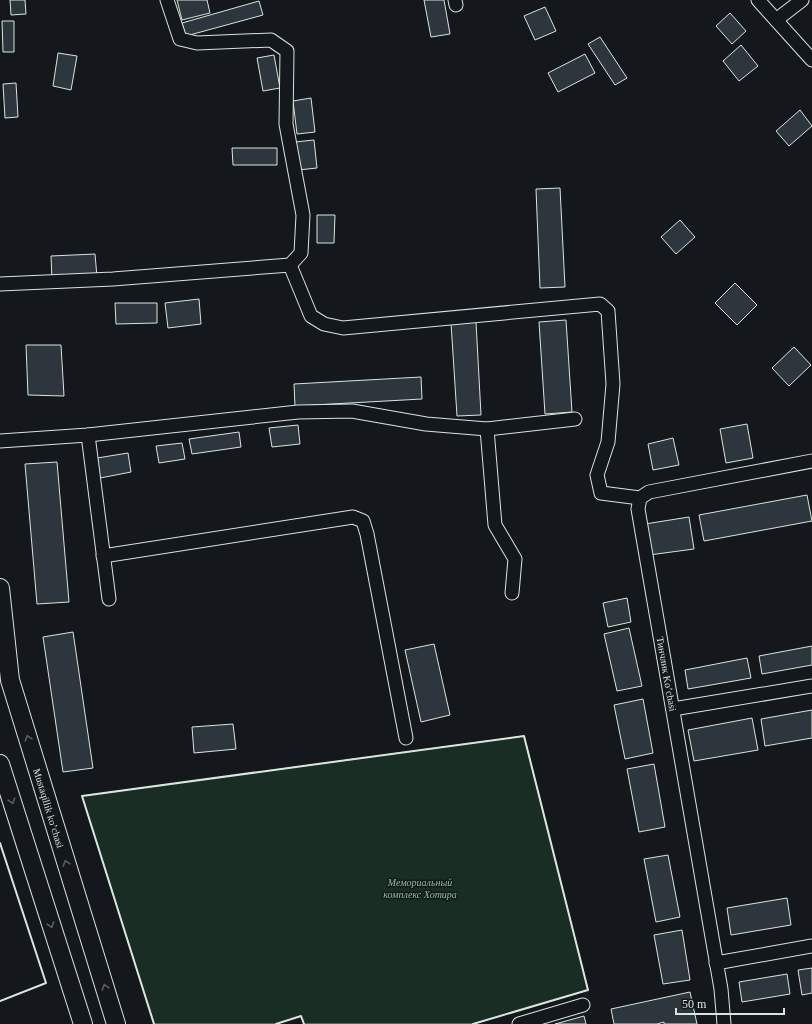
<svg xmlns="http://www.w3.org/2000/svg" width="812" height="1024" font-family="'Times New Roman',serif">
<rect width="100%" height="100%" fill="#14181c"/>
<!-- green -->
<polygon fill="#1a2d24" stroke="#939e99" points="524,736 588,990 473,1024 304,1024 301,1016 276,1024 154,1024 82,796"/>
<!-- building -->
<g fill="#2c363c" stroke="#d8e6dc">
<polygon points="10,0 25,0 26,14 11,15"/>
<polygon points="177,0 207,0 210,13 182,20"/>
<polygon points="424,0 444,0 450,34 431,37"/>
<polygon points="259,1 263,15 186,36 182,23"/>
<polygon points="545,7 556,31 535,40 524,16"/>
<polygon points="730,13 746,31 732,44 716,26"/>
<polygon points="2,21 14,21 14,52 3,52"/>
<polygon points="600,37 627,78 615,85 588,44"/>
<polygon points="741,45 758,66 739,81 723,61"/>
<polygon points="58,53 77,56 71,90 53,86"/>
<polygon points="585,54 595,73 558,92 548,73"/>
<polygon points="274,55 280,88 263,91 257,58"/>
<polygon points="16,83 18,117 5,118 3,84"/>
<polygon points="311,98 315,132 297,134 293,101"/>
<polygon points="800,110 812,126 789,146 776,131"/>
<polygon points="314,140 317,168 298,170 295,142"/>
<polygon points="232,148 277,148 277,165 233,165"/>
<polygon points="560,188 565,287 540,288 536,189"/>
<polygon points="317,215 335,215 334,243 317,243"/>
<polygon points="680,220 695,237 676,254 661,237"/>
<polygon points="95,254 97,277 52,280 51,256"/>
<polygon points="735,283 757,305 737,325 715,303"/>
<polygon points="199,299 201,324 168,328 165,303"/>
<polygon points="115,303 157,303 157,323 116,324"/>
<polygon points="566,320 572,412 545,414 539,322"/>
<polygon points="476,322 481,415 457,416 451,323"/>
<polygon points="26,345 61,345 64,396 28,395"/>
<polygon points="794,347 811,365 789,386 772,368"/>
<polygon points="421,377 422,399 295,406 294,384"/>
<polygon points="747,424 753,458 726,463 720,429"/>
<polygon points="298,425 300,444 272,447 269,428"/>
<polygon points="239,432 241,447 192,454 189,439"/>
<polygon points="673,438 679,465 653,470 648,444"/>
<polygon points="182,443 185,459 159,463 156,446"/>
<polygon points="128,453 131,472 95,479 91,459"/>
<polygon points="57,462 69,602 37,604 25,464"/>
<polygon points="807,495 812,521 704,541 699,515"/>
<polygon points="689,517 694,549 649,555 645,524"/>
<polygon points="627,598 631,622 608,627 603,603"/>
<polygon points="629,628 642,686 617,691 604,634"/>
<polygon points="73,632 93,768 63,772 43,637"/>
<polygon points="434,644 450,715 421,722 405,650"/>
<polygon points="812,646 812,665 762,674 759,656"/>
<polygon points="747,658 751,678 688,689 685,670"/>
<polygon points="643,699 653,753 625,759 614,705"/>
<polygon points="812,710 812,738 765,746 761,719"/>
<polygon points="752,718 758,750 694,761 688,730"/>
<polygon points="233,724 236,749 194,753 192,727"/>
<polygon points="654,764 665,827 639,832 627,769"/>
<polygon points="668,855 680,917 656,922 644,859"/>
<polygon points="787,898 791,925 731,935 727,908"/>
<polygon points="682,930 690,980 663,984 654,935"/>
<polygon points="812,968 812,993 802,995 798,970"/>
<polygon points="787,974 790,994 742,1002 739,982"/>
<polygon points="690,992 697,1024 664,1024 664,1022 657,1024 614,1024 611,1009"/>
<polygon points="584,1016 586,1024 555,1024"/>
</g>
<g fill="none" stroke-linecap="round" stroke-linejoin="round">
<!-- street casing -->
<g stroke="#d8e6dc" stroke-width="15">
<g id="street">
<polyline points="455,0 456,5"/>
<polyline points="758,0 812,60"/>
<polyline points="776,20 802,0"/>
<polyline points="290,265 311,316 324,324 343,328 600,304 608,311 613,384 608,442 597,475 601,493 640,498"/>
<polyline points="0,284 113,279 290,265 301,253 303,215 286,124 287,51 271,40 197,43 180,39 167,0"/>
<polyline points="487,429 495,525 515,559 512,593"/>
<polyline points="88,435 109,599"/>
<polyline points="0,441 88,435 298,412 352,411 426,424 487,429 575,419"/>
<polyline points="103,556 353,517 363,521 367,534 406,738"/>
<polyline points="673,709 812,686"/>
<polyline points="716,963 812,946"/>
<polyline points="519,1024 583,1005"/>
<polyline points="724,1024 721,989 638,509 640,498 649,492 812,461"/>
</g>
</g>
<!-- secondary casing -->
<g stroke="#d8e6dc" stroke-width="20">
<g id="secondary">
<polyline points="0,588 10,680 116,1024"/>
<polyline points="0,764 83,1024"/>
</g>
</g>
<!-- street -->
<use href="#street" stroke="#14181c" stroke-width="13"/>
<!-- secondary -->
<use href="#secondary" stroke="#14181c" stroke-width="18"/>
<!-- wall -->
<g stroke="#d8e6dc" stroke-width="2">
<polyline points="0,843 46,983 0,1001"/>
<polyline points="154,1024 82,796 524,736 588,990 473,1024"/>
<polyline points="276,1024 301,1016 304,1024"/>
</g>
</g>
<!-- one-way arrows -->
<defs><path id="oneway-chevron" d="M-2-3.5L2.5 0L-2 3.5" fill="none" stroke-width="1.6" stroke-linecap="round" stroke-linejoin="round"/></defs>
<g stroke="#59605f">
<use href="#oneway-chevron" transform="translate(28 738) rotate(-107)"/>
<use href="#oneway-chevron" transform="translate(12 801) rotate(72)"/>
<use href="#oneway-chevron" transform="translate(66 863) rotate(-107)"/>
<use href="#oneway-chevron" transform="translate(51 925) rotate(72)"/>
<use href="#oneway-chevron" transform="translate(105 987) rotate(-107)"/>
</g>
<g text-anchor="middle" stroke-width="3" stroke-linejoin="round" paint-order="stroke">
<!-- street labels -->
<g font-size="10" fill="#d8e6dc" stroke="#14181c">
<text transform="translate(667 674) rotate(80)" y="4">Тинчлик Ko’chasi</text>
<text transform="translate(49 808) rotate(73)" y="4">Mustaqillik ko’chasi</text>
</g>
<!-- park labels -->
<g font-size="10" font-style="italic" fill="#8ac095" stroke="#14181c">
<text x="420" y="886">Мемориальный<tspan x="420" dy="12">комплекс Хотира</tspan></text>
</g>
</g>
<!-- scale -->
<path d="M676 1008v6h108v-6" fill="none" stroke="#d8e6dc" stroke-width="2"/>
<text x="682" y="1008" font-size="12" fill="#d8e6dc" stroke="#14181c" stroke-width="3" paint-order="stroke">50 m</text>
</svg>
